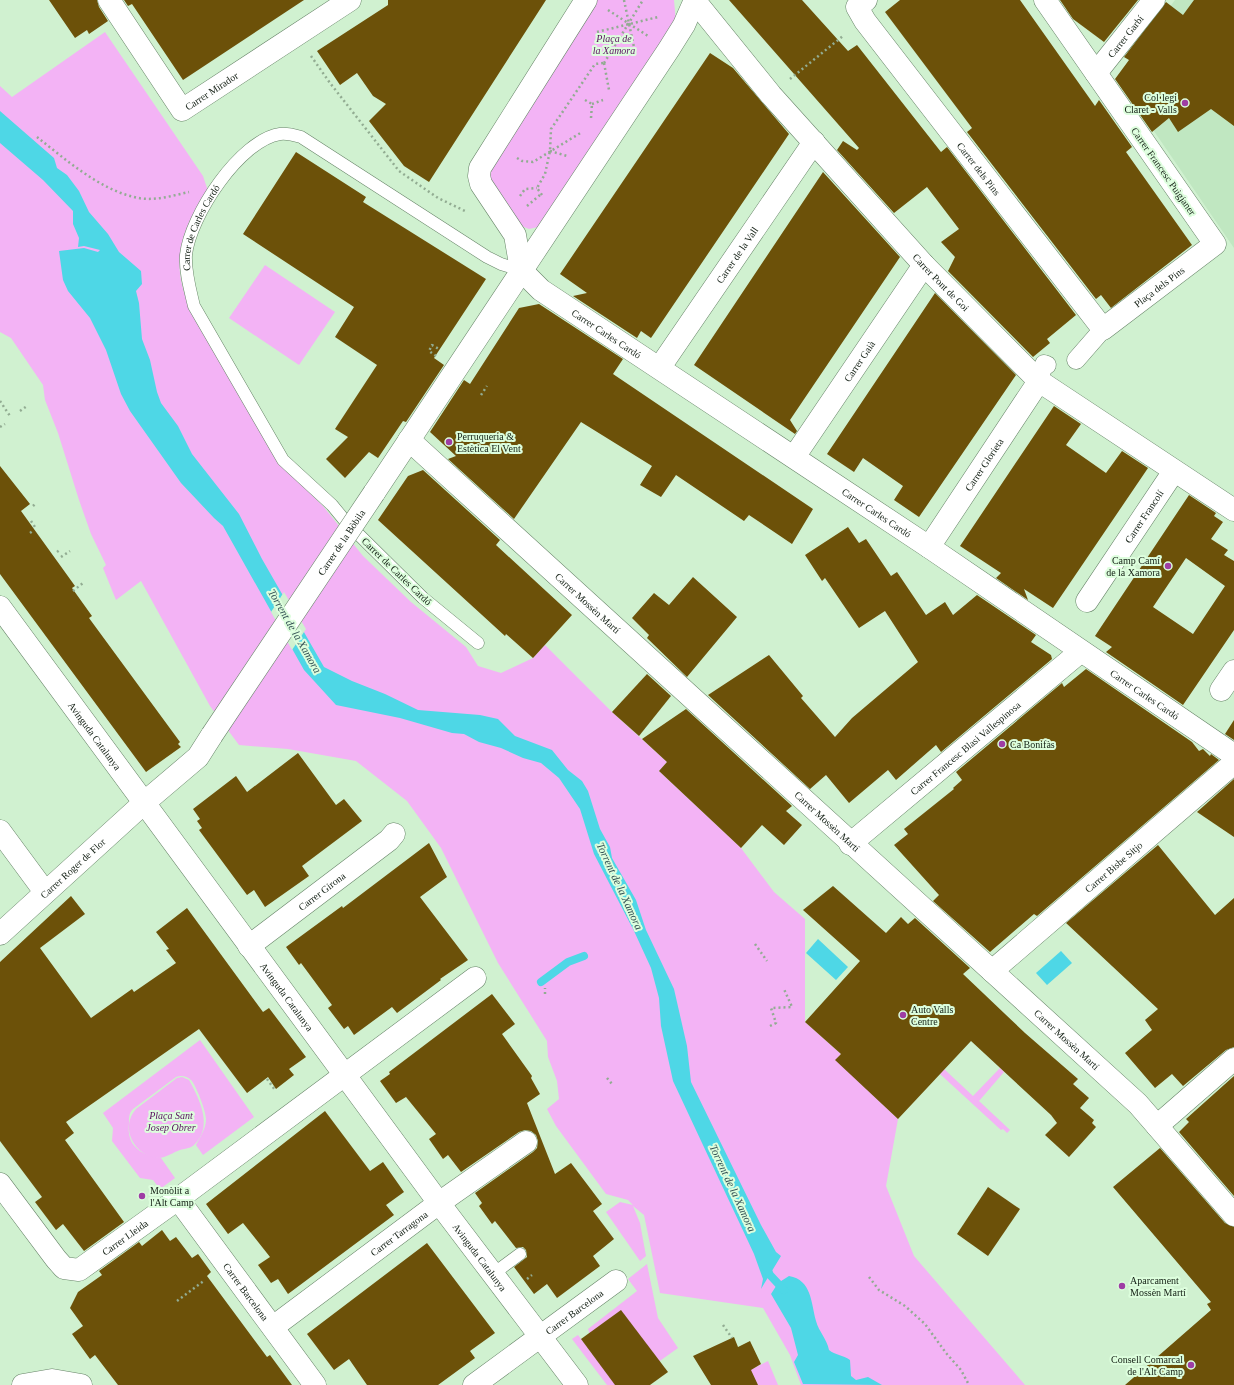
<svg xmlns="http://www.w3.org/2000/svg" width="1234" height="1385" font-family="Georgia,serif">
<rect width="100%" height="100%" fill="#d0f1d0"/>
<!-- built -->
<polygon fill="#c0e7c1" points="1175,0 1234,0 1234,248 1117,77"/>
<!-- green -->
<g fill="#f3b3f5">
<polygon points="596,0 674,0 676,23 538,227 529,229 519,225 492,188 490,175 492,164"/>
<path d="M105 32 203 176 208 191C174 239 170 273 198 325L281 465 323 506 363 556 411 602 466 647 478 666 501 673 533 658 545 645 612 712 667 762 659 771 741 848 774 892 805 919V1022L841 1054 836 1060 898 1119 886 1186 914 1256 1025 1385H801L790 1355 763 1308 660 1293 644 1215 633 1206 640 1223 646 1256 640 1261 606 1212 620 1202 633 1205 628 1200 606 1194 556 1126 547 1109 559 1099 557 1081 548 1057 547 1041 498 963 441 848 407 801 356 761 288 749 239 745 210 706 141 581 116 600 103 568 106 565 91 534 79 500 58 433 45 400 43 385 11 338 0 332V86L12 97Z"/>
<polygon points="265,265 335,312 299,365 229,318"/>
<path d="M200 1040 254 1117 203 1155 196 1145C200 1137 206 1129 206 1119 206 1111 196 1085 191 1080 187 1076 181 1075 176 1077L133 1109C129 1113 129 1117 129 1123 126 1146 141 1155 161 1158L175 1178 160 1189 153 1180 140 1178 112 1141 113 1128 103 1113Z"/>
<polygon points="1000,1068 1004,1072 979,1101 1010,1130 1007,1133 1003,1129 1001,1130 940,1074 944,1069 973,1096"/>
<path d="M182 1077 189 1080C199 1098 214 1127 194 1145 191 1148 184 1149 180 1150 174 1152 165 1158 159 1158 135 1157 119 1128 136 1109L177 1078Z"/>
<polygon points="647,1264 658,1318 678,1348 626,1385 607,1385 572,1339 578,1335 600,1364 588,1329 637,1291 628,1279"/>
<polygon points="768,1361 778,1385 755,1385 757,1383 750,1370"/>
</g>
<!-- water -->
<g fill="#4ed7e6">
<polygon points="0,111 54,158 57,168 67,175 79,191 89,212 108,234 119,252 141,271 142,284 136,291 139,303 142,339 150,360 157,392 161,403 178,426 192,454 239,514 262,559 324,667 352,681 385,694 418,710 480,715 498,719 515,736 552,750 568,770 582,781 588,791 600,829 610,847 612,858 636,900 646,930 674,989 687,1046 691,1082 761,1225 776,1252 781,1256 761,1289 763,1279 754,1254 673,1081 661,1026 659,998 651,968 634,931 594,854 580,809 559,778 541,763 523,758 501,748 479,742 464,734 452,733 400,718 336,705 304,670 223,526 214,518 181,483 130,411 121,394 106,350 90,318 68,291 63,280 59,251 84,248 98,252 100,250 84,246 78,247 79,238 73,224 73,211 43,180 0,143"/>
<polygon points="818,939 848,967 836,980 806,953"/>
<polygon points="1061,951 1072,963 1047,985 1036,973"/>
<path d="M789 1276C812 1280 811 1303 816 1321 819 1332 827 1339 829 1350 835 1355 843 1355 850 1360L851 1376 856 1380 868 1377 882 1385 803 1384 794 1362 798 1355 791 1328 771 1294 778 1283Z"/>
</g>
<!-- pier -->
<polygon fill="#d0f1d0" points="284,592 306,629 292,650 271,612"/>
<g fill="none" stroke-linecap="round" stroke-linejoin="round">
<!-- stream -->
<g stroke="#4ed7e6" stroke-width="8">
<polyline points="541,982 568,962 584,956"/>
<polyline points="766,1266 770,1275 784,1290"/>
</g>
</g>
<!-- building -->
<g fill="#6c5109" fill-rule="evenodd">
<polygon points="49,0 97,0 99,7 108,21 89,34 87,30 75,38"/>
<polygon points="124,0 304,0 183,80 132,4 128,6"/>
<polygon points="388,0 546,0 429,182 404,166 369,121 386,104 373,96 357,73 340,85 317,51 388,5"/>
<polygon points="729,0 802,0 848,51 857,45 941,152 947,147 1076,315 1047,339 1050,343 1033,357 948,271 955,257 941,242 959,229 927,187 894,213 837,150 843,141 857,150 859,148"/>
<polygon points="900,0 1020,0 1095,106 1099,100 1132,147 1126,152 1192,245 1111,308 1101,295 1096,299 967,132 972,128 885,12"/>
<polygon points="1060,0 1138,0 1104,42 1073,19"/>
<polygon points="1194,0 1234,0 1234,126 1211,109 1178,132 1169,118 1152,132 1115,79 1129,60 1124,57 1166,2 1183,15"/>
<polygon points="710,53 733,68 789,134 651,338 641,331 637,338 573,296 587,293 560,274"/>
<polygon points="296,152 366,197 363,202 486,279 434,358 444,365 406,422 403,421 378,458 369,452 345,478 326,459 348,437 335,429 377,365 335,337 354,307 243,234"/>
<polygon points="823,172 900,257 790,420 797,431 795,434 694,365"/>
<polygon points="935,293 1016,375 919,517 894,500 903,486 863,458 854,472 827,454"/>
<polygon points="539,304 623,359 613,374 813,509 792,544 749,515 744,521 676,475 661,497 640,485 652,466 581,422 514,519 448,459 456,456 430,432 464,380 470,384 519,308"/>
<polygon points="1054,406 1081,424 1066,445 1106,473 1122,451 1148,468 1053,608 1024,589 1028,600 996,578 1001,573 960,546"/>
<polygon points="0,466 30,504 21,511 75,586 72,588 92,616 89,618 180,742 178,744 181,747 146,772 0,574"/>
<polygon points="423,470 500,540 496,545 572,615 533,658 506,634 505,636 378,520 408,476"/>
<path d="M1189 495 1216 513 1214 516 1223 522 1211 539 1228 550 1224 555 1234 561V630L1183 705 1106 652 1112 647 1095 636ZM1186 558 1225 586 1193 634 1153 607Z"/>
<polygon points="848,527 859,543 866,539 891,576 897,572 926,615 945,602 953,615 977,595 1036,635 1031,642 1051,655 1052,659 941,752 936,745 896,780 888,770 849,803 826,775 810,789 708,695 769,655 803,696 801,698 835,737 852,718 918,662 885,611 859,628 825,578 822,581 805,555"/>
<polygon points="693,577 737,617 687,677 647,638 649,635 632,618 654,593 669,605"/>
<polygon points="1086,669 1192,742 1199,751 1203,749 1210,756 1211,754 1219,760 1037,916 1034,914 990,952 933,901 939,895 894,845 908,834 904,829 954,789 953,788 962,780 956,772 1062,683 1064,687"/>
<polygon points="647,674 671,696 639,736 612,712"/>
<polygon points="686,709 792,806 786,811 802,825 784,845 762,825 741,848 659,771 667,762 642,739"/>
<polygon points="1234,720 1234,740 1225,734"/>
<polygon points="298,753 336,805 344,799 362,821 302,866 309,876 265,907 254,890 247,895 199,830 202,828 197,821 200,819 193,809 236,776 247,792"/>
<polygon points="1234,779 1234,837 1197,812"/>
<polygon points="429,843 447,877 420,897 468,960 440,979 441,980 397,1013 392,1007 354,1035 348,1026 344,1029 328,1008 332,1005 301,963 299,965 286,947 342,906 343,908"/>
<polygon points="1158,845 1215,915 1234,898 1234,1047 1226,1050 1183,1086 1172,1074 1155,1088 1125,1053 1152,1030 1145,1020 1158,1009 1066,923"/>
<polygon points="833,886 886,933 901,917 908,924 915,918 970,968 963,974 1025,1033 1078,1079 1073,1084 1089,1098 1080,1108 1094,1120 1092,1123 1096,1127 1069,1157 1045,1135 1057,1123 1051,1115 971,1041 898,1119 835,1060 841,1054 805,1022 860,961 803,910"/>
<polygon points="71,896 85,914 40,948 91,1018 132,989 134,992 176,963 166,950 169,949 156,932 187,908 263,1012 269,1008 306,1057 289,1069 294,1075 276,1089 268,1077 247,1093 199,1029 66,1122 74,1133 65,1140 124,1222 84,1251 63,1224 56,1230 35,1202 42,1197 0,1141 0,962"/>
<polygon points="492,994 515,1024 502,1034 532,1076 531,1078 540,1094 527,1103 555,1174 571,1163 602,1204 593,1211 614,1239 593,1256 600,1266 557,1298 547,1284 534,1294 514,1267 527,1257 526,1250 523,1247 516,1248 495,1221 492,1224 479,1206 482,1203 475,1193 533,1152 537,1148 538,1141 536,1135 531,1131 525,1130 519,1132 461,1172 448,1155 443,1159 429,1139 436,1134 406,1097 396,1103 380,1081 390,1074 389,1072"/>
<polygon points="1234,1076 1234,1196 1179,1132 1189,1122 1186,1119"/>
<polygon points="325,1111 370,1171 383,1162 404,1192 386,1205 394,1215 288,1294 278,1279 271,1283 258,1265 270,1257 243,1223 228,1234 206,1204"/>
<polygon points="1160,1148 1225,1223 1234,1227 1234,1385 1125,1385 1211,1310 1207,1304 1211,1302 1113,1187"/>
<polygon points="988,1187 1020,1209 988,1256 957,1234"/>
<polygon points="162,1230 170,1241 176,1237 192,1258 198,1254 211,1272 207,1276 267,1357 270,1355 292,1385 118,1385 95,1355 90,1359 72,1334 83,1326 70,1308 78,1292 102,1275 99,1271 139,1242 142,1246"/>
<polygon points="427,1243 495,1333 470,1351 475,1358 438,1385 367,1385 349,1359 334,1370 307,1334"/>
<polygon points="621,1310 668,1372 650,1385 615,1385 581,1339"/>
<polygon points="734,1337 738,1347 750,1341 761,1364 751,1370 758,1385 711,1385 693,1356"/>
</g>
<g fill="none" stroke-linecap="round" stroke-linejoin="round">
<!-- service casing -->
<g stroke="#678468" stroke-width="13">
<g id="service">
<path id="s1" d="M478 643 423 598 346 522 332 505 283 460 194 306C190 289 185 272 186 255 190 216 240 140 280 134 287 133 294 135 301 137L487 257 501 264 521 270"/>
<polyline points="493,1274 520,1254"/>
</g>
</g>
<!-- pedestrian casing -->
<g stroke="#678468" stroke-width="19">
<g id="pedestrian">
<polyline points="1076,360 1103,329"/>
<polyline points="1039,381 1044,364 1047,365"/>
</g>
</g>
<!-- minor casing -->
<g stroke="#678468" stroke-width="23">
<g id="minor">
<path id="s2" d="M109 0 182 110 350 0"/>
<path id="s3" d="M866 0 857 7 865 21 1103 329 1215 244 1045 0"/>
<path id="s4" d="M695 1 771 95 924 265 1039 381 1234 510"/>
<path id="s5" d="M1096 73 1154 0"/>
<path id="s6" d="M521 270 541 290 929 547 1234 755"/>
<path id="s7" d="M660 367 814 142"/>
<path id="s8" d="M794 457 924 265"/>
<path id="s9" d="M929 547 1039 381"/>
<path id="s10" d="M1087 601 1174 471"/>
<path id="s11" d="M0 607 439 1203 577 1385"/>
<polyline points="1221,690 1234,671"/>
<polyline points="0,831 45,892"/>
<path id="s12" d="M850 844 1080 652"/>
<path id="s13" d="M0 934 145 802 198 757 212 735"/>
<path id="s14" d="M249 946 389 840 394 834"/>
<path id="s15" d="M992 971 1234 763"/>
<polyline points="1157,1126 1234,1059"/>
<path id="s16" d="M0 1184 56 1259 64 1268 79 1270 178 1199 475 978"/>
<path id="s17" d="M178 1199 315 1385"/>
<path id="s18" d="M273 1327 439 1203 526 1142"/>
<polyline points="23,1385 52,1380 81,1385"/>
<path id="s19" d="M474 1385 616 1281"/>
</g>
</g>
<!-- tertiary casing -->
<g stroke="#678468" stroke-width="23">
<g id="tertiary">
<polyline points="521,270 515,235 481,184 479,176 480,168 586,0"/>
<path id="s20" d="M409 440 1138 1104 1234 1215"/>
<polyline points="374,493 669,49 684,25 695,0"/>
</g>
</g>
<!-- path -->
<g stroke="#92ac92" stroke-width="2.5" stroke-dasharray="2 3" stroke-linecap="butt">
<polyline points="624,0 635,52"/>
<polyline points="608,10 648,36"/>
<polyline points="597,32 658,17"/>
<polyline points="311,56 330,83 399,171 438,198 467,212"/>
<polyline points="604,63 643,0"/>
<polyline points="604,63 609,90"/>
<polyline points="790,79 843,36"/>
<polyline points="585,100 592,104"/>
<polyline points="592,104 603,100"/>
<polyline points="591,118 592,104"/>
<path d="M37 137C65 159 99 189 134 197 152 202 171 196 189 192"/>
<polyline points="550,151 567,156"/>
<polyline points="517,158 522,161 533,162 582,132"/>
<polyline points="542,195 537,188 545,174 550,151 551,129 595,64 604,63"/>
<polyline points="520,196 525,189 537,188"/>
<polyline points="527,206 540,195"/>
<polyline points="436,356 429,351 432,345 439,349"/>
<polyline points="481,395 487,386"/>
<polyline points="0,401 10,416"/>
<polyline points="20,411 27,406"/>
<polyline points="0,427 5,424"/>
<polyline points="33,506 36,503"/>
<polyline points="31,521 35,527"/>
<polyline points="30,533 34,530"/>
<polyline points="57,552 61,549"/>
<polyline points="61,557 70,551"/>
<polyline points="73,591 83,583"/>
<polyline points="755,944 767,961"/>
<polyline points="545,994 545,988"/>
<polyline points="770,1026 776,1023 771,1008 792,1007 784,989"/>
<polyline points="607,1078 612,1084"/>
<polyline points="267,1079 275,1090"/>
<polyline points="869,1277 879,1290 905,1306 925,1324 946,1353 961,1370 969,1385"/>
<polyline points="527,1279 532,1275"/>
<polyline points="177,1301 205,1280"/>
<polyline points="723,1325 732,1338"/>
</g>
<!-- service -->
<use href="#service" stroke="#fff" stroke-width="12"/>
<!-- pedestrian -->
<use href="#pedestrian" stroke="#fff" stroke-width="18"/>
<!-- minor -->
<use href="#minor" stroke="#fff" stroke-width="22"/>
<!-- tertiary -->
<use href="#tertiary" stroke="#fff" stroke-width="22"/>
<!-- tertiary-bridge casing -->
<g stroke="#678468" stroke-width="23" stroke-linecap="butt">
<g id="tertiary-bridge">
<path id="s21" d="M212 735 374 493"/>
</g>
</g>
<!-- tertiary-bridge -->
<use href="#tertiary-bridge" stroke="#fff" stroke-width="22"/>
</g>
<!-- markers -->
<g fill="#9e3da4" stroke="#ddfedd" stroke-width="1.5">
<circle cx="1185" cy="103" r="4"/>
<circle cx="449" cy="442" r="4"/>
<circle cx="1168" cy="566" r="4"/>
<circle cx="1002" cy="744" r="4"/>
<circle cx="903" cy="1015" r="4"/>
<circle cx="142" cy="1196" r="4"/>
<circle cx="1122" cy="1286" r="4"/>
<circle cx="1191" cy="1365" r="4"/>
</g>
<g text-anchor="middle" stroke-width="4" stroke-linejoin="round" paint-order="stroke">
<!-- street labels -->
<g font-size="10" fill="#142015" stroke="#ddfedd">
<text dy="4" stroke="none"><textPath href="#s5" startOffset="47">Carrer Garbí</textPath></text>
<text dy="4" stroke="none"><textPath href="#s2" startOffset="167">Carrer Mirador</textPath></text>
<text dy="4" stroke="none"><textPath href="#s3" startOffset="214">Carrer dels Pins</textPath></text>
<text transform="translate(1164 171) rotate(55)" y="4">Carrer Francesc Puigjaner</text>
<text dy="4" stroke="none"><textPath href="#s1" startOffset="528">Carrer de Carles Cardó</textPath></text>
<text dy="4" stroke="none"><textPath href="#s7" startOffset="136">Carrer de la Vall</textPath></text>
<text dy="4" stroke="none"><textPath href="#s4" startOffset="374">Carrer Pont de Goi</textPath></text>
<text dy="4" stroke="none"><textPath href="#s3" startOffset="487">Plaça dels Pins</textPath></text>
<text dy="4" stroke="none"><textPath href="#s6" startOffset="107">Carrer Carles Cardó</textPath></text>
<text dy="4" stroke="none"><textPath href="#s8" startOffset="116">Carrer Gaià</textPath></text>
<text dy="4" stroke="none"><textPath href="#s9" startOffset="99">Carrer Glorieta</textPath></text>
<text dy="4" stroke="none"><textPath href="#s6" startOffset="431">Carrer Carles Cardó</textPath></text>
<text dy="4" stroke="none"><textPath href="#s10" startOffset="102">Carrer Francolí</textPath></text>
<text dy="4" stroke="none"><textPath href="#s21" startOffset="232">Carrer de la Bòbila</textPath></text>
<text transform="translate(397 571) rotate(44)" y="4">Carrer de Carles Cardó</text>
<text dy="4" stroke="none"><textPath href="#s20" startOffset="242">Carrer Mossèn Martí</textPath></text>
<text dy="4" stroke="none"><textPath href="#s6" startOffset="755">Carrer Carles Cardó</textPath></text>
<text dy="4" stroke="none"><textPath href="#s11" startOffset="160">Avinguda Catalunya</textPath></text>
<text dy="4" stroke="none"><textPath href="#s12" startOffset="150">Carrer Francesc Blasi Vallespinosa</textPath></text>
<text dy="4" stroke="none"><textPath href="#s20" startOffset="566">Carrer Mossèn Martí</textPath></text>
<text dy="4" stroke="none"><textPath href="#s15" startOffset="160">Carrer Bisbe Sitjo</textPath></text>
<text dy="4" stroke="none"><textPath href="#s13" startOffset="98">Carrer Roger de Flor</textPath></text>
<text dy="4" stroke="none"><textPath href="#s14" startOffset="91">Carrer Girona</textPath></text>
<text dy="4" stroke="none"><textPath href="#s11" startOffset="484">Avinguda Catalunya</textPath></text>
<text dy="4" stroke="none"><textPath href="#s20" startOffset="890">Carrer Mossèn Martí</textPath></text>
<text dy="4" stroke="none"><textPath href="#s18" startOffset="157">Carrer Tarragona</textPath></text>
<text dy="4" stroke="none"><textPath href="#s16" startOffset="177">Carrer Lleida</textPath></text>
<text dy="4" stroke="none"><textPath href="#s11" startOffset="808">Avinguda Catalunya</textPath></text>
<text dy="4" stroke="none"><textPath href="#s17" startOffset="115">Carrer Barcelona</textPath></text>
<text dy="4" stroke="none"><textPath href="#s19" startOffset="124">Carrer Barcelona</textPath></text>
</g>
<!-- park labels -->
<g font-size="10" font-style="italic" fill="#5b1160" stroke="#ddfedd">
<text x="614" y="42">Plaça de<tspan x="614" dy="12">la Xamora</tspan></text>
<text x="171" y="1119">Plaça Sant<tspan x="171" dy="12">Josep Obrer</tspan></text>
</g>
<!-- poi labels -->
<g font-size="10" fill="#142015" stroke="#ddfedd" text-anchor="start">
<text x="1177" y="101" text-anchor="end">Col·legi<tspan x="1177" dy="12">Claret - Valls</tspan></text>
<text x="457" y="440">Perruqueria &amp;<tspan x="457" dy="12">Estètica El Vent</tspan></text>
<text x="1160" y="564" text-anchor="end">Camp Camí<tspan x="1160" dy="12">de la Xamora</tspan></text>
<text x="1010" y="748">Ca Bonifàs</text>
<text x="911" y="1013">Auto Valls<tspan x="911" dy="12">Centre</tspan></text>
<text x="150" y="1194">Monòlit a<tspan x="150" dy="12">l'Alt Camp</tspan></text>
<text x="1130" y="1284">Aparcament<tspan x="1130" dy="12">Mossèn Martí</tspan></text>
<text x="1183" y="1363" text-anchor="end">Consell Comarcal<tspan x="1183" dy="12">de l'Alt Camp</tspan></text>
</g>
<!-- water labels -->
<g font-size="11" font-style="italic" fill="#324f53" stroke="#ddfedd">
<text transform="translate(295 631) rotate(60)" y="4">Torrent de la Xamora</text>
<text transform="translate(620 886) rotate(65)" y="4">Torrent de la Xamora</text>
<text transform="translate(733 1188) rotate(65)" y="4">Torrent de la Xamora</text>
</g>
</g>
</svg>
